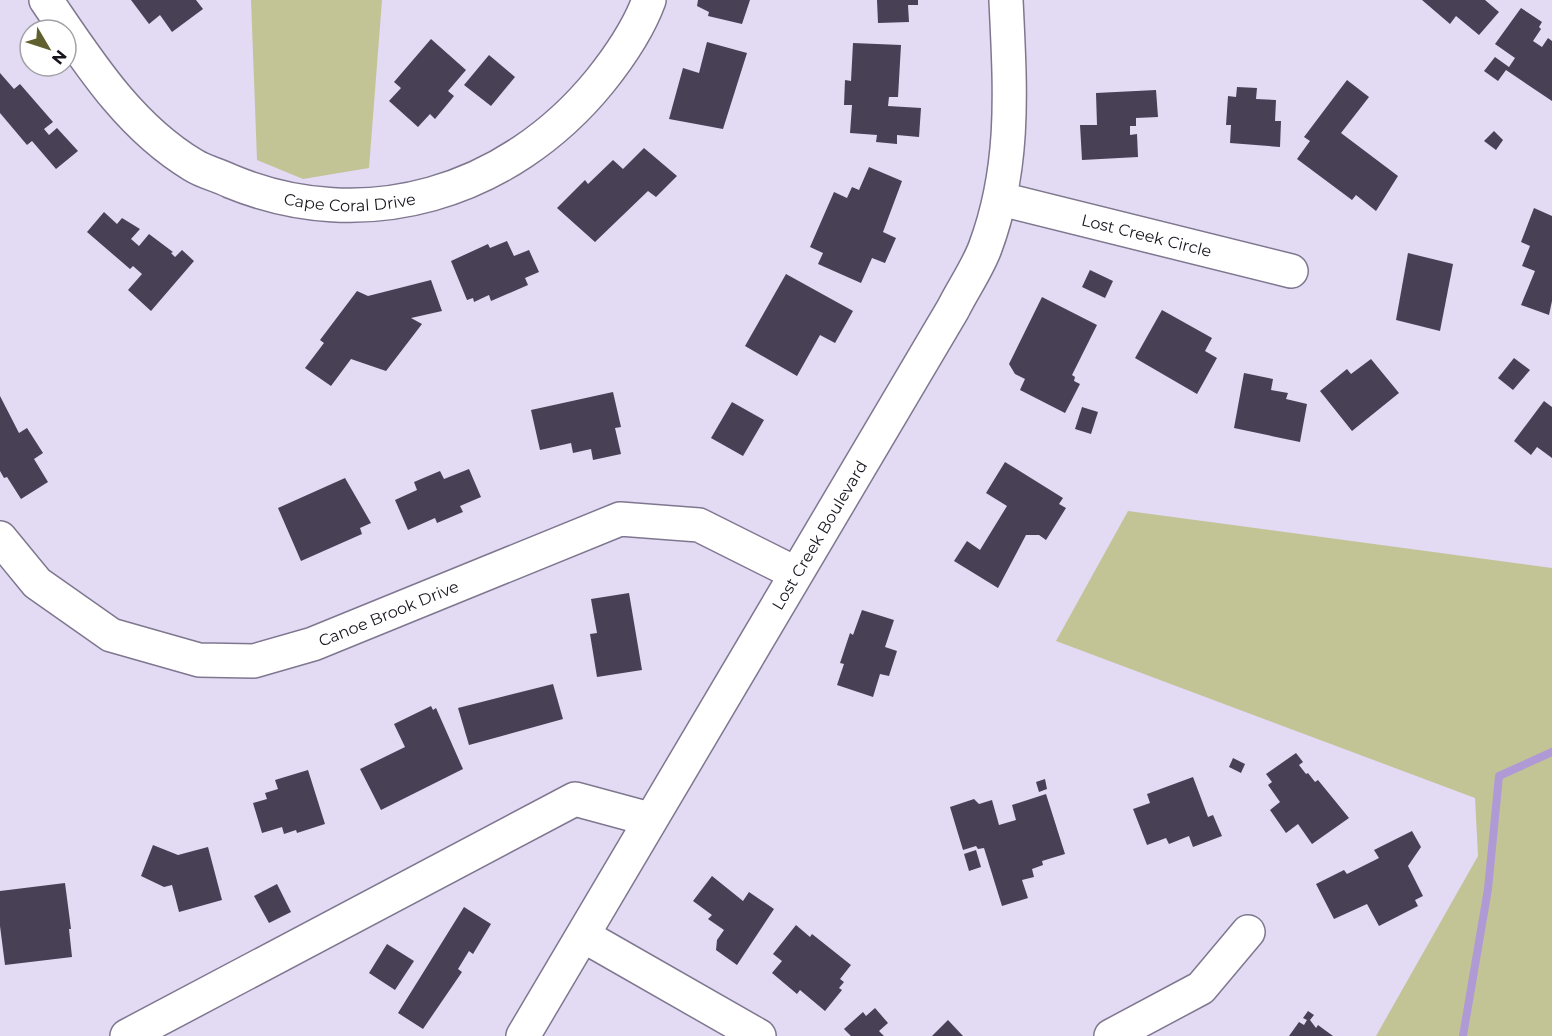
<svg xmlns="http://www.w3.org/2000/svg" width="1552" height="1036" font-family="Montserrat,sans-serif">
<rect width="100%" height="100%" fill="#e3daf4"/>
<!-- green -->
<g fill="#c2c496">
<polygon points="251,0 382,0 369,168 303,179 257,160"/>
<polygon points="1128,511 1552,568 1552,1036 1376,1036 1478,856 1475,798 1056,641"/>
</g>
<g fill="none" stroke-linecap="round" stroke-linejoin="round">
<!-- stream -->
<polyline stroke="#b09ad5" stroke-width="8" points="1463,1036 1488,889 1499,776 1552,752"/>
</g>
<!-- building -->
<g fill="#484055">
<polygon points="131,0 196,0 203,9 172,32 160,15 149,24"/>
<polygon points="698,0 750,0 742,24 708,16 709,12 697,6"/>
<polygon points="877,0 918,0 918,5 908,5 909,22 878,23"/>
<polygon points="1422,0 1485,0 1499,12 1479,35 1456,16 1450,24"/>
<polygon points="1521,8 1542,22 1539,27 1541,29 1533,41 1542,47 1548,38 1552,41 1552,101 1506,70 1498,81 1484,71 1495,57 1509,67 1515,58 1495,44"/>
<polygon points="431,39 466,70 448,91 454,96 450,101 435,119 430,114 418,127 389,101 401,88 394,82"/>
<polygon points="707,42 747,53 723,129 669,119 683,68 699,73"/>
<polygon points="853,43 901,45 898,97 889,97 888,106 921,108 919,137 897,135 897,144 876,142 877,135 850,133 852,105 844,105 845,80 851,81"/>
<polygon points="489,55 515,77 491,106 464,85"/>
<polygon points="0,73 14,89 20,84 53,122 44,129 49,135 57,128 78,151 56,169 32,141 27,145 0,113"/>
<polygon points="1347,80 1369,97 1341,133 1398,176 1376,211 1356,195 1352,200 1297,159 1310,141 1304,137"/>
<polygon points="1237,87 1257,88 1256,99 1276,100 1275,121 1281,121 1280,147 1230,143 1231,125 1226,125 1228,96 1236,97"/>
<polygon points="1156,90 1158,117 1136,118 1136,126 1130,126 1130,135 1137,134 1138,157 1082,160 1080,125 1097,125 1096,93"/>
<polygon points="1494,131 1503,140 1496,150 1484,141"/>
<polygon points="644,148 677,176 656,197 648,191 595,242 557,208 585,180 588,184 613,160 623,169"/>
<polygon points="869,167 902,181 883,232 896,238 885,263 872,258 861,283 818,264 823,253 810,247 834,192 847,198 852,187 859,190"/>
<polygon points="1534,208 1552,216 1552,301 1549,315 1521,305 1535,271 1522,266 1530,246 1521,242"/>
<polygon points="104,212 117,224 122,218 140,229 131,239 139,246 149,234 173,252 171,253 175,257 182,250 194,261 151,311 128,290 142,274 133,266 130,269 87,232"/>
<polygon points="507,241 514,256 529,250 539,272 525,278 528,285 491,301 489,295 474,302 473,298 467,300 451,261 488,244 490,248"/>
<polygon points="1408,253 1453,264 1440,331 1396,320"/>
<polygon points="1090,270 1113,281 1105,298 1082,287"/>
<polygon points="786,274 853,311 835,343 820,335 797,376 745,346"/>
<polygon points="431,280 442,311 411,318 422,324 386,371 351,359 331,386 305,368 324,343 320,340 357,291 368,296"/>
<polygon points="1042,297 1097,325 1072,375 1075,377 1074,381 1080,384 1065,413 1020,390 1025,379 1015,374 1009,364"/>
<polygon points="1162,310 1212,338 1205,351 1217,358 1197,394 1135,358"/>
<polygon points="1514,358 1530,370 1513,390 1498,378"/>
<polygon points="1371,359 1399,393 1352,431 1320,391 1347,369 1351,374"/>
<polygon points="1244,373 1273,379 1271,390 1288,393 1286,399 1307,404 1300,442 1234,428"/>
<polygon points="613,392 621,427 615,428 621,454 593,460 591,449 573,453 571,443 540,450 531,410"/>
<polygon points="0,396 19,433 27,428 43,453 34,459 48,482 21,499 7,477 4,478 0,471"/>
<polygon points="1544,401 1552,407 1552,458 1537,447 1531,455 1514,441"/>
<polygon points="732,402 764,420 743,456 711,438"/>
<polygon points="1082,407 1098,412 1091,434 1075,429"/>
<polygon points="1005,462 1063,498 1059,504 1066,508 1046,540 1039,535 1026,535 998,588 954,561 967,541 980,550 1007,506 986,493"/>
<polygon points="469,469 481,497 460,506 463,512 437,523 435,518 408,530 395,500 417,490 414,482 440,471 444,479"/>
<polygon points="345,478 371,523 360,528 362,534 301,561 278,508"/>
<polygon points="629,593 642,670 597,677 590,634 597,633 591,599"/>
<polygon points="862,610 894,620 885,647 897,651 889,676 880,674 873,697 837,685 844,664 840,663 850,633 853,635"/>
<polygon points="553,684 563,719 469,745 458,708"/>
<polygon points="431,706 433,710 436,708 463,769 381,810 360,769 405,747 394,724"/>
<polygon points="1296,753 1303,762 1299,765 1306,774 1308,773 1315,782 1318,780 1349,818 1312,844 1298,824 1286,833 1270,810 1280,802 1268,785 1272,782 1266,774"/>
<polygon points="1233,758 1245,764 1241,773 1229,767"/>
<polygon points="308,770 325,824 297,833 296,830 284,834 282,827 262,833 253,803 267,799 265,793 278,789 275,780"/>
<polygon points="1193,777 1208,817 1213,815 1222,836 1193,847 1189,836 1169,844 1166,838 1147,845 1133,809 1150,803 1147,794"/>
<polygon points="1045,779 1047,789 1039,792 1036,782"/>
<polygon points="1046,794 1065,854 1042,861 1043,865 1032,869 1034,877 1022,880 1028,898 1002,906 984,848 978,849 976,846 963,850 950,807 974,799 979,804 992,800 999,825 1016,820 1012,805"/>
<polygon points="1412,831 1421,847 1408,866 1423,896 1415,900 1418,906 1379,926 1367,904 1334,919 1316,884 1344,870 1347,874 1379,858 1374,850"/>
<polygon points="153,845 178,855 208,847 222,900 179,912 172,885 164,887 141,876"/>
<polygon points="976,850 981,867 969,871 964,854"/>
<polygon points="712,876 743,901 749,892 774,909 737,965 716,950 717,940 724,930 708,919 712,915 693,901"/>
<polygon points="65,883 71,929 69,929 72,957 5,965 0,926 0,891"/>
<polygon points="277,884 291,912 269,923 254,896"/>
<polygon points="464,907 491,924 473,954 469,951 458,969 462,972 423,1029 398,1013"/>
<polygon points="796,925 810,937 812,934 851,965 840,979 844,982 839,988 842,990 825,1011 800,990 797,994 772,973 782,961 773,954"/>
<polygon points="387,944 414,961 395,990 369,973"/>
<polygon points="875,1008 888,1023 879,1031 884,1036 851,1036 844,1029 863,1012 866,1016"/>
<polygon points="1308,1011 1314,1015 1310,1020 1316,1028 1318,1025 1333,1036 1289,1036 1299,1022 1304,1025 1307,1020 1303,1018"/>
<polygon points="948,1020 963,1036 932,1036"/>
</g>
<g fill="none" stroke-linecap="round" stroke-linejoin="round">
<!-- minor casing -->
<g stroke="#7f778f" stroke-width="36">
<g id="minor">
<path id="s1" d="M46 0C87 60 128 126 193 165 204 172 218 175 230 181 365 237 509 193 600 81 620 56 638 30 649 0"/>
<path id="s2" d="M1001 199 1291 271"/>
<path id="s3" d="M0 538 37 583 111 635 199 660 254 661 313 644 620 519 699 525 795 573"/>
<polyline points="584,936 759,1036"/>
<polyline points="127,1036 575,799 649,819"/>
<path id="s4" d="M523 1036 953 309C963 289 977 269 985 248 1016 165 1010 87 1006 0"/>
<polyline points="1111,1036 1201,988 1248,932"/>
</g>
</g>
<!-- minor -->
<use href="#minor" stroke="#fff" stroke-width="33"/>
</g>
<g text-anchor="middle" stroke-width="6" stroke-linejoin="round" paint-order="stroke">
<!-- street labels -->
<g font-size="16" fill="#17141d" stroke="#fff">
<text dy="6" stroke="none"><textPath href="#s1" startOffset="386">Cape Coral Drive</textPath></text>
<text dy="6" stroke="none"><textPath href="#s2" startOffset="150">Lost Creek Circle</textPath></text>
<text dy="6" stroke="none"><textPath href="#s4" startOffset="582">Lost Creek Boulevard</textPath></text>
<text dy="6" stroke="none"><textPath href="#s3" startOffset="438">Canoe Brook Drive</textPath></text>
</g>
</g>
<!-- north arrow -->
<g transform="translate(48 48) rotate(129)"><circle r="28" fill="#ffffff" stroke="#a2a1a5" stroke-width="1.5"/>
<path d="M0-4.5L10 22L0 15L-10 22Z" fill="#5f602d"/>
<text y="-9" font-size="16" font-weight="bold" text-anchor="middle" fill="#17141d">N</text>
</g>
</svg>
